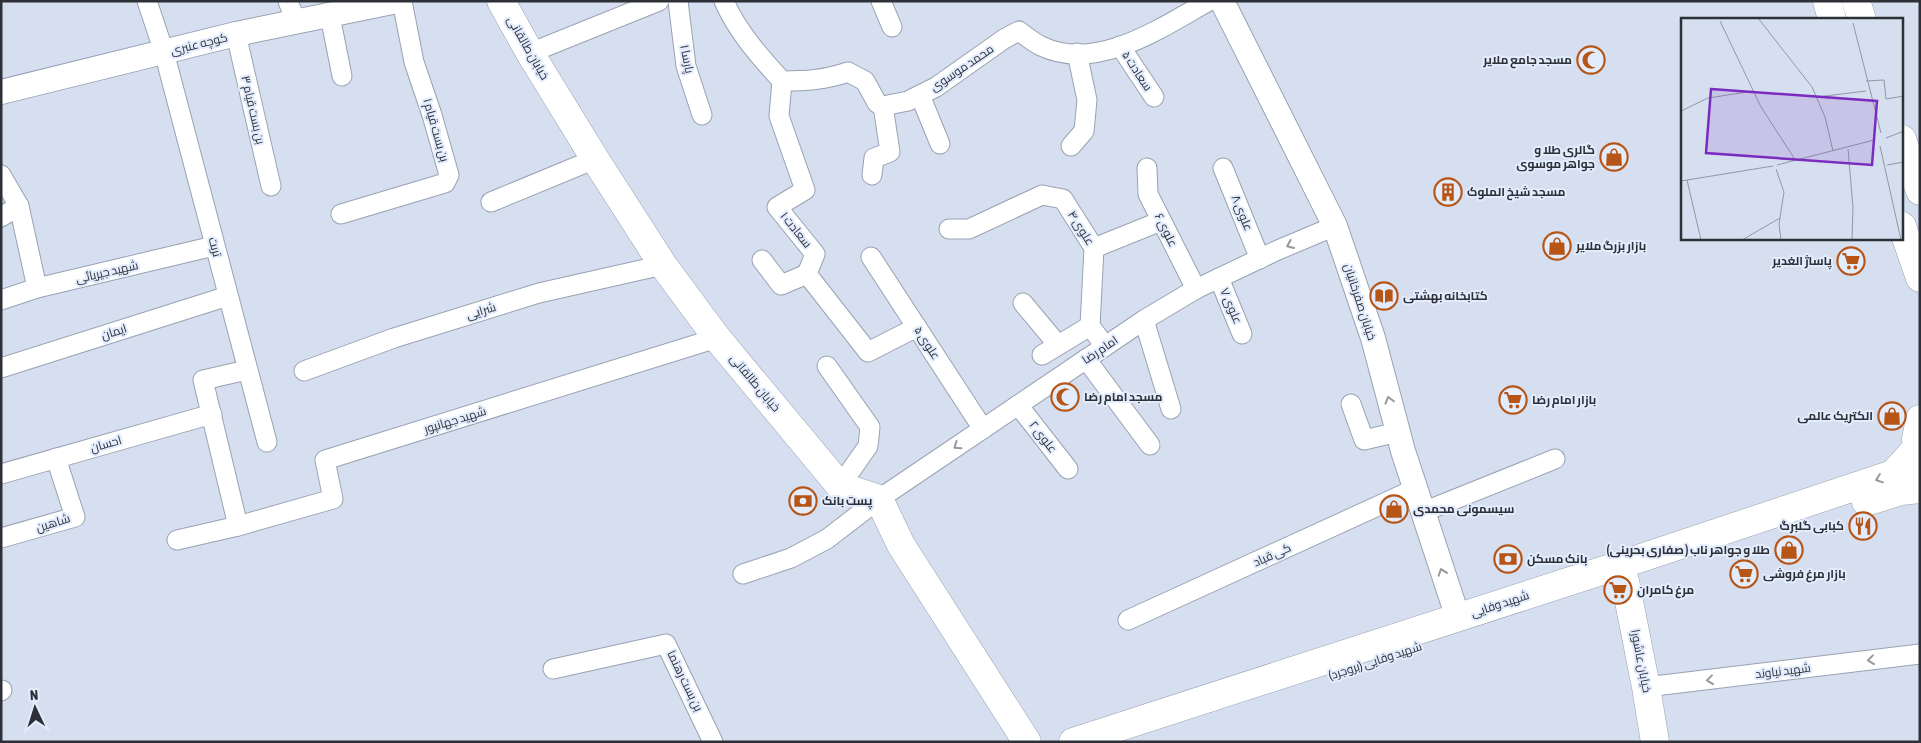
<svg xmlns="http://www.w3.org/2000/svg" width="1921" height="743" font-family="'Asap Condensed',Cairo,sans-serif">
<rect width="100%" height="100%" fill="#d5dfef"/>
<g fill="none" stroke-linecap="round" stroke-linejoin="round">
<!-- minor casing -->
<g stroke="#99a2b2" stroke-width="21">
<g id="minor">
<polyline points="147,1 164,52 267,442"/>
<polyline points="288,1 296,22"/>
<polyline points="678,1 686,66 702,115"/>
<path d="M724 1C737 31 760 57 782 81 805 81 825 80 848 72L865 81 877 103 883 106 908 101 936 87 1004 39 1019 31C1026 36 1034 43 1041 46 1097 73 1162 27 1209 1"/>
<polyline points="881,1 892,27"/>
<polyline points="330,16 342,76"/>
<polyline points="236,34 271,186"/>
<polyline points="1120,46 1154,97"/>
<polyline points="530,53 659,1"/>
<polyline points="782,81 779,116 805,190 777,207 815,254 807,274 868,352 917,327"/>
<polyline points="920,95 940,144"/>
<polyline points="1071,146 1084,131 1087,100 1077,53"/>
<polyline points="1147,168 1148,194 1196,289"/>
<polyline points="1223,168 1260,259"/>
<polyline points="1,175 19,206 37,288"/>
<polyline points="872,175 874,158 890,152 883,106"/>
<polyline points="491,202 595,159"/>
<polyline points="341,214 445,183 449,175 432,115 414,62 402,1"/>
<polyline points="1,217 19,206"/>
<polyline points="949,229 969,229 1042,195 1063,199 1094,248 1090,326 1105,346"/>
<polyline points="1094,248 1161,221"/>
<polyline points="871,257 983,429"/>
<polyline points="762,260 781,285 807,274"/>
<polyline points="1219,278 1242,334"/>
<polyline points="1,300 37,288 214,246"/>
<polyline points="1023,303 1058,345"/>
<polyline points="1144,320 1171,409"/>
<polyline points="1042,355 1090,326"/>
<polyline points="1086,359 1150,445"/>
<polyline points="827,366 870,427 868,446 840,486"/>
<polyline points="1,368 228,296"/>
<polyline points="304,371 394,338 539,293 663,265"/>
<polyline points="1351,404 1364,440 1398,432"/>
<polyline points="1018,405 1068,469"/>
<polyline points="1,474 212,414"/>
<polyline points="1423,512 1555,459"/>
<polyline points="238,526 203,380 247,370"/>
<polyline points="1,538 75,517 56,458"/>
<polyline points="177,540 238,526 333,499 325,460 717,338"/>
<polyline points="743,574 791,558 827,539 879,499 1144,320 1196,289 1278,250 1335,226"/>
<polyline points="1128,620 1415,489"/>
<polyline points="553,669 666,644 713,742"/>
<polyline points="1646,687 1920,654"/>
<polyline points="1,691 2,690"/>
</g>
</g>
<!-- tertiary casing -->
<g stroke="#99a2b2" stroke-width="26">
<g id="tertiary">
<polyline points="1222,1 1335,226 1373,338 1403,451 1458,618"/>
<polyline points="1,92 236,34 397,1"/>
</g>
</g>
<!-- secondary casing -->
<g stroke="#99a2b2" stroke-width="29">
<g id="secondary">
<polyline points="501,1 530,53 595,159 663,265 717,338 840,486 879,499 901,545 1027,742"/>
<polyline points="1827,1 1832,19"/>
<polyline points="1856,1 1862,19"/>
<polyline points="1902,139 1920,191"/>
<polyline points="1902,226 1920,278"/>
<polyline points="1920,419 1916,439 1920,465"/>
<polyline points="1866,502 1901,491 1920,489"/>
<polyline points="1625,581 1646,687 1655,742"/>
<polyline points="1073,742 1623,564 1893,474 1916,449"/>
</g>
</g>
<!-- minor -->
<use href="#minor" stroke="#fff" stroke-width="19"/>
<!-- tertiary -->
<use href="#tertiary" stroke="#fff" stroke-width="24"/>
<!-- secondary -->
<use href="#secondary" stroke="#fff" stroke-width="28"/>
</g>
<!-- one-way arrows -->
<defs><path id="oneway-chevron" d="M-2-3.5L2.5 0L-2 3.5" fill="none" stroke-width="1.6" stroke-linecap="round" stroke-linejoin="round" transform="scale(1.25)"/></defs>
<g stroke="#96989b">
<use href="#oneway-chevron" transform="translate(1290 245) rotate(157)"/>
<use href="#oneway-chevron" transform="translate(1389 400) rotate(-105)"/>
<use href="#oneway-chevron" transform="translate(957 446) rotate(146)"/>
<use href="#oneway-chevron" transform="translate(1879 479) rotate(161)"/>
<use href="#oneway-chevron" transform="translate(1442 572) rotate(-109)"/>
<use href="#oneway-chevron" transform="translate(1871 660) rotate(173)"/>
<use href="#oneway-chevron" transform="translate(1710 680) rotate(173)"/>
</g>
<!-- icons -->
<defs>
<g id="mosque-ring" transform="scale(1.4375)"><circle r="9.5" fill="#e2ecfd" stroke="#b75516" stroke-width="1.5"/><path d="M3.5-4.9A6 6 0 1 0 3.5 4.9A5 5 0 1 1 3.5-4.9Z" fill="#b75516"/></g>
<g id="shop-ring" transform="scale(1.4375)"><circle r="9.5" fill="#e2ecfd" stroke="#b75516" stroke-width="1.5"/><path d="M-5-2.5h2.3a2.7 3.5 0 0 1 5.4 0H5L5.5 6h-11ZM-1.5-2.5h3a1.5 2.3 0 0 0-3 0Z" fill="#b75516"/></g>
<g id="building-ring" transform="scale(1.4375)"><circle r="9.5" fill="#e2ecfd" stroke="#b75516" stroke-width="1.5"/><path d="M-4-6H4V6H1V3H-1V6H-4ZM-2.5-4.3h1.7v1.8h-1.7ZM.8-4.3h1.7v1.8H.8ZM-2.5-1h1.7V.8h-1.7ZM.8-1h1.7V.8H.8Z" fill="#b75516"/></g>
<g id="supermarket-ring" transform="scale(1.4375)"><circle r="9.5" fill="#e2ecfd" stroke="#b75516" stroke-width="1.5"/><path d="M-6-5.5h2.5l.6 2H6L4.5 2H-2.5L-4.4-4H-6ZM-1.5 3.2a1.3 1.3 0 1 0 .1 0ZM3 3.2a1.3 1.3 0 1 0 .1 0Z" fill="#b75516"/></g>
<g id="library-ring" transform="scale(1.4375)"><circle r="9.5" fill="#e2ecfd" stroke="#b75516" stroke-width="1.5"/><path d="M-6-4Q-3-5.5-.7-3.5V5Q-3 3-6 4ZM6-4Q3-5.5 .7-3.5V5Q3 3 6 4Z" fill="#b75516"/></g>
<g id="bank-ring" transform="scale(1.4375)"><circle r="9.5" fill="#e2ecfd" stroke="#b75516" stroke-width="1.5"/><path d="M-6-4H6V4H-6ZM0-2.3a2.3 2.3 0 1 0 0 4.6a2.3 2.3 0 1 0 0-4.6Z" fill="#b75516"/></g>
<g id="restaurant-ring" transform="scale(1.4375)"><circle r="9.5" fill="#e2ecfd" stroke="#b75516" stroke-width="1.5"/><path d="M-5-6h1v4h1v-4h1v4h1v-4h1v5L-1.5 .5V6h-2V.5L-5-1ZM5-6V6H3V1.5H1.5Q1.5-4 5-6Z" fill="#b75516"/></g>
</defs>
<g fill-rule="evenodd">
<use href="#mosque-ring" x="1591" y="60"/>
<use href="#shop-ring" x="1614" y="157"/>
<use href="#building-ring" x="1448" y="192"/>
<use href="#shop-ring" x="1557" y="246"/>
<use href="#supermarket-ring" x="1851" y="261"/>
<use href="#library-ring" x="1384" y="296"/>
<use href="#mosque-ring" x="1065" y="397"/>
<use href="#supermarket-ring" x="1513" y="400"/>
<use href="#shop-ring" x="1892" y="416"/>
<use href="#bank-ring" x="803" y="501"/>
<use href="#shop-ring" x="1394" y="509"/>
<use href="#restaurant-ring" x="1863" y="526"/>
<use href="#shop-ring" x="1789" y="550"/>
<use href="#bank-ring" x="1508" y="559"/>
<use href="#supermarket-ring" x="1744" y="574"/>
<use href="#supermarket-ring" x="1618" y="590"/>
</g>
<g text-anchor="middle" stroke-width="4" stroke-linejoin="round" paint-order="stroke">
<!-- street labels -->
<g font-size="12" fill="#2d3037" stroke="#e2ecfd">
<text transform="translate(199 44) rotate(-14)" y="4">کوچه عنبری</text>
<text transform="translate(528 48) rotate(60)" y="4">خیابان طالقانی</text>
<text transform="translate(687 59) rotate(79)" y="4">پارسا ۱</text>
<text transform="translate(962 68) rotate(-34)" y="4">محمد موسوی</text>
<text transform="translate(1137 71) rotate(57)" y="4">سعادت ۵</text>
<text transform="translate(253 110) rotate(77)" y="4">بن بست قیام ۳</text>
<text transform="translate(436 130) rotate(74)" y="4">بن بست قیام ۱</text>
<text transform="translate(1242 213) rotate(68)" y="4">علوی ۸</text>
<text transform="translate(1081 228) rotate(58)" y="4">علوی ۴</text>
<text transform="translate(796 230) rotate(51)" y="4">سعادت ۱</text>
<text transform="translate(1166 230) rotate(64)" y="4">علوی ۶</text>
<text transform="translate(215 247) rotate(75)" y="4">تربت</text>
<text transform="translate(107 272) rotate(-13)" y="4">شهید جیریائی</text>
<text transform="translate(1360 302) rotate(72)" y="4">خیابان صفرخانیان</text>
<text transform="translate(1231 306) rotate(67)" y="4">علوی ۷</text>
<text transform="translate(481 311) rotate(-17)" y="4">شرایی</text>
<text transform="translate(114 332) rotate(-18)" y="4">ایمان</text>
<text transform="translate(927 343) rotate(57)" y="4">علوی ۵</text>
<text transform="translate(1100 350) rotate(-34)" y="4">امام رضا</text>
<text transform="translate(755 383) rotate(50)" y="4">خیابان طالقانی</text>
<text transform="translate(455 420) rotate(-17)" y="4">شهید جهانپور</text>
<text transform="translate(1043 437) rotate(52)" y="4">علوی ۲</text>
<text transform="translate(106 444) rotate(-16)" y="4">احسان</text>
<text transform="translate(53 523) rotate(-17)" y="4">شاهین</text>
<text transform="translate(1272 555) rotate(-24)" y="4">کی قباد</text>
<text transform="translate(1500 604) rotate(-18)" y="4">شهید وفایی</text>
<text transform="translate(1375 661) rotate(-18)" y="4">شهید وفایی (بروجرد)</text>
<text transform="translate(1641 661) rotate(79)" y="4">خیابان عاشورا</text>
<text transform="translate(1783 671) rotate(-7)" y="4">شهید نیاوند</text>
<text transform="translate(685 681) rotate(64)" y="4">بن بست رهنما</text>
</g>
<!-- poi labels -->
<g font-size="12" font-weight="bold" fill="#2d3037" stroke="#e2ecfd" text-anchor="start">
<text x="1572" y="64" text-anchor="end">مسجد جامع ملایر</text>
<text x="1595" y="154" text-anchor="end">گالری طلا و<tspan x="1595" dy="14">جواهر موسوی</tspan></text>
<text x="1467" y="196">مسجد شیخ الملوک</text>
<text x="1576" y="250">بازار بزرگ ملایر</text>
<text x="1832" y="265" text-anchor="end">پاساژ الغدیر</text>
<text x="1403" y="300">کتابخانه بهشتی</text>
<text x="1084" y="401">مسجد امام رضا</text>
<text x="1532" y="404">بازار امام رضا</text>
<text x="1873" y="420" text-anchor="end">الکتریک عالمی</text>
<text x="822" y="505">پست بانک</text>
<text x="1413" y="513">سیسمونی محمدی</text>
<text x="1844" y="530" text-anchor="end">کبابی گلبرگ</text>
<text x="1770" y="554" text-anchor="end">طلا و جواهر ناب ( صفاری بحرینی)</text>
<text x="1527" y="563">بانک مسکن</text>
<text x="1763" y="578">بازار مرغ فروشی</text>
<text x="1637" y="594">مرغ کامران</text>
</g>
</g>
<!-- overview -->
<g transform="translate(1681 18)">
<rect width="222" height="222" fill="#d5dfef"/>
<path fill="none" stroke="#9299a5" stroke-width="1" d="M77 0 131 69 144 99 152 133M39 3 80 89 115 143M172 5 200 115M185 63 203 62 205 81 223 78M136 79 185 73M0 93 27 80 73 73M205 120 223 113M199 128 220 222M167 131 172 189 171 222M96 147 193 122M206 147 223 144M95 151 103 174 98 206 100 222M6 162 20 222M0 163 92 148M61 222 99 200"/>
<path fill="#7b2cbf" fill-opacity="0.15" stroke="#7b2cbf" stroke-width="2.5" d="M30 71 196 83 191 147 25 135Z"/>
<rect width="222" height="222" fill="none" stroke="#2d3037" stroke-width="2.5"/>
</g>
<!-- border -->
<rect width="1921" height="743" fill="none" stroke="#2d3037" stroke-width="5"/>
<!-- north arrow -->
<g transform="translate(35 708) rotate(356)" stroke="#e2ecfd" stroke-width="4" paint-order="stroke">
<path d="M0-4L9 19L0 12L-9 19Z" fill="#2d3037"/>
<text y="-8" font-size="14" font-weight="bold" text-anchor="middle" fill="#2d3037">N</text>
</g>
</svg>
